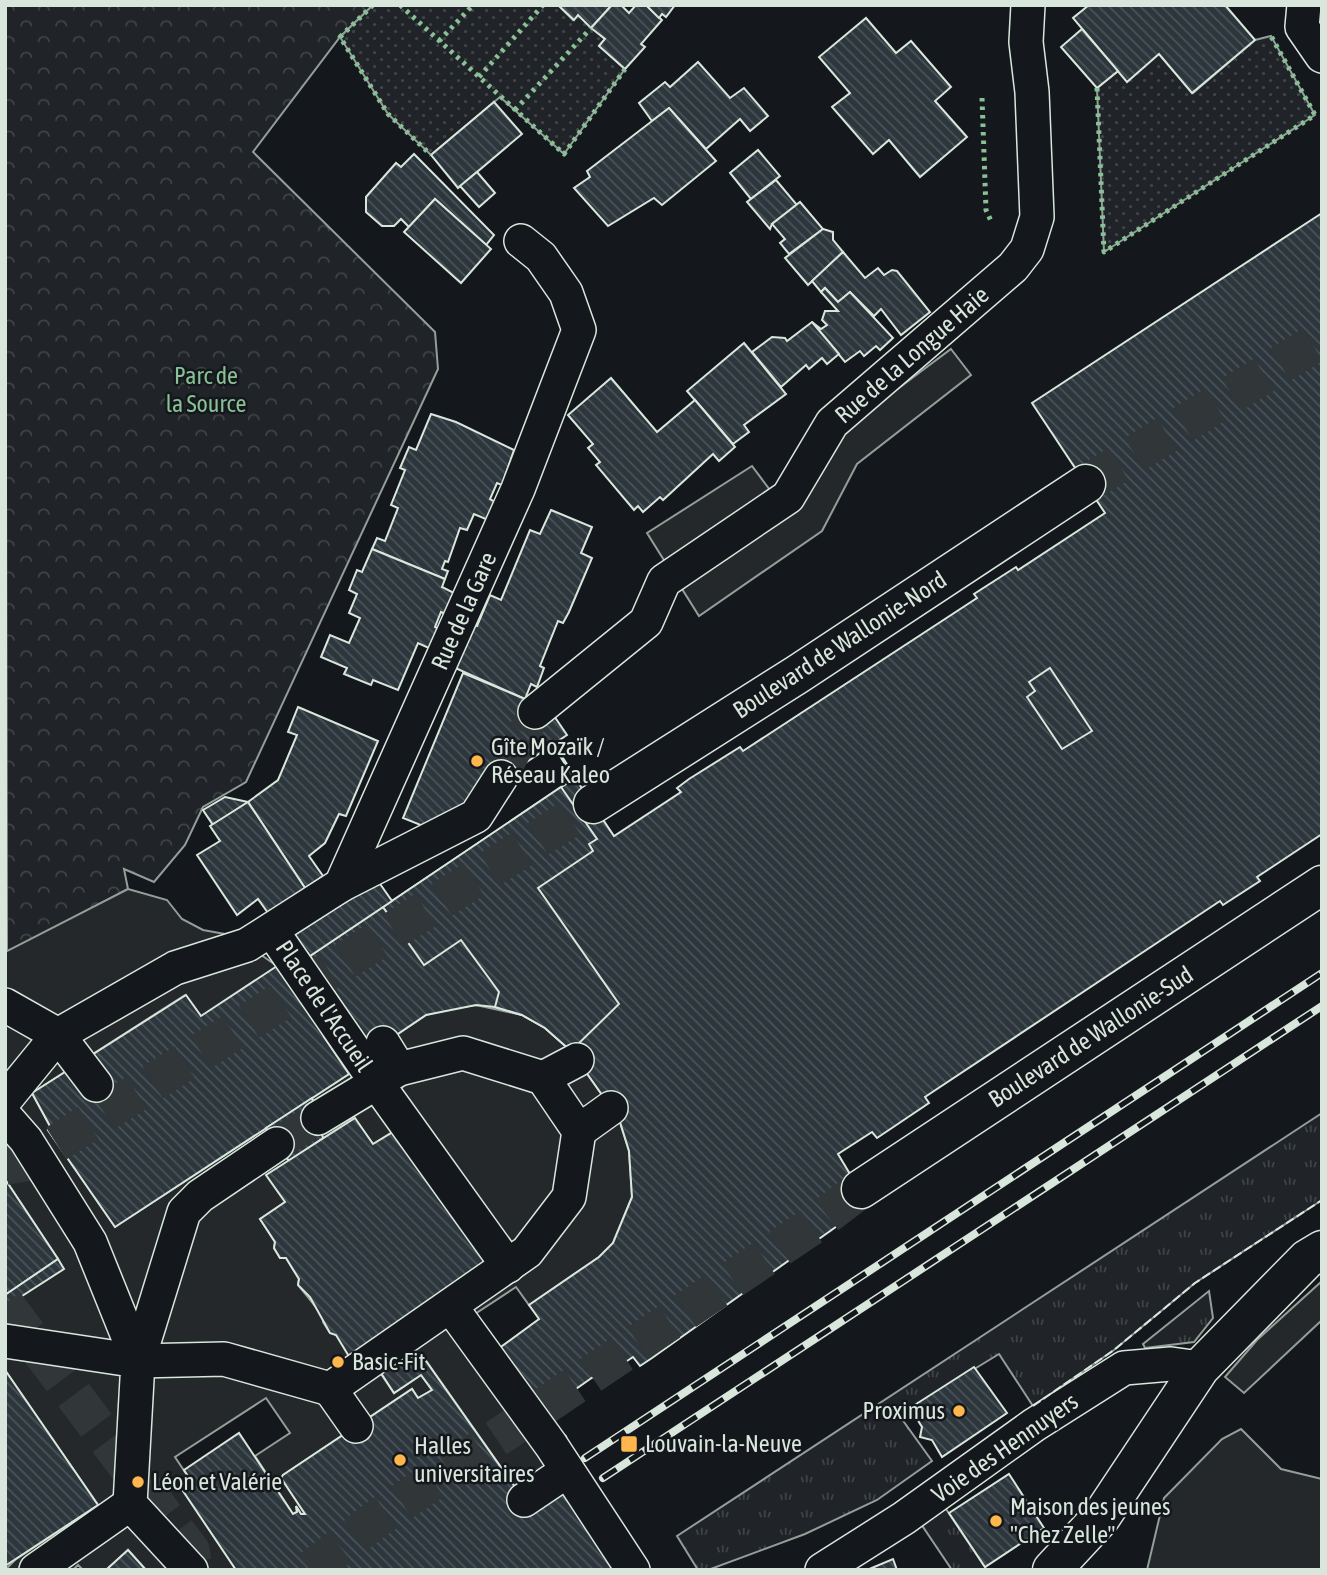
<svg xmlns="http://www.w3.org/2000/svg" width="1327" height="1575" font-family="'Asap Condensed',sans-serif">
<defs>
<pattern id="grass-tufts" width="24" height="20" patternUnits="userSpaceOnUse" patternTransform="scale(1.75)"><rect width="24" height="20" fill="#202428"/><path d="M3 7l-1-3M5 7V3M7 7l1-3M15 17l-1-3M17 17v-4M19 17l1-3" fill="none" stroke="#404447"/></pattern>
<pattern id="forest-crowns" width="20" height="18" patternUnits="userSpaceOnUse" patternTransform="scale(1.75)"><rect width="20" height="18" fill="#202428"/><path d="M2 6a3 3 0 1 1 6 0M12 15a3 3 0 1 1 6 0" fill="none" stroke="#404447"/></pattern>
<pattern id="garden-dots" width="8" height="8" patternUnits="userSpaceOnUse" patternTransform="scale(1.75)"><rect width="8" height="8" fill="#202428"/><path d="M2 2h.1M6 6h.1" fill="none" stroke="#404447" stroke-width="1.8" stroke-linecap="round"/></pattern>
<pattern id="building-back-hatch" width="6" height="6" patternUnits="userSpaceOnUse" patternTransform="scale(1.75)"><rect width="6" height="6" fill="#2c363c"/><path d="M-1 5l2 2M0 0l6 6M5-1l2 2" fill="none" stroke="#4a5358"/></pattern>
</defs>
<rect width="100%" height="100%" fill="#14181c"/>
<!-- grass -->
<g fill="url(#grass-tufts)" stroke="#939e99" stroke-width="2">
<polygon points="1322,1113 1322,1200 1195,1283 1114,1350 1033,1406 999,1354 899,1415 932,1461 877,1500 805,1534 708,1570 698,1570 677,1536"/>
<polygon points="1209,1291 1213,1318 1194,1342 1145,1348 1143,1344"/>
<polygon points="944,1506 985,1567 986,1570 952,1570 919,1521"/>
</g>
<!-- forest -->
<polygon fill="url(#forest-crowns)" stroke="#939e99" stroke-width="2" points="5,5 373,5 340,37 253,152 435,332 438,369 246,782 203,807 185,845 154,882 124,869 128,889 7,953"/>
<!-- garden -->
<g fill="url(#garden-dots)" stroke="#939e99" stroke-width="2">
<polygon points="373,5 558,5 573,20 578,15 605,39 599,46 625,69 564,154 500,97 431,155 388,114 340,37"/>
<polygon points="1271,36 1315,115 1104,252 1097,88 1118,71 1159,54 1193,93 1255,40"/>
</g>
<!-- parking -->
<g fill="#24282b" stroke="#939e99" stroke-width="2" fill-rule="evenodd">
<polygon points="951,349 971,375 857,464 822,531 699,616 647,533 752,466 770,490 852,423"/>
<path d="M128 889 167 900 182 919 203 930 225 934 238 932 247 945 277 966 293 936 374 1050 426 1015 448 1009 476 1005 522 1015 545 1028 571 1051 619 1119 629 1151 632 1197 613 1243 599 1257 529 1305 516 1287 475 1314 558 1431 566 1436 569 1446 524 1500 422 1355 413 1358 408 1352 379 1371 394 1393 421 1375 432 1390 418 1398 412 1389 283 1475 282 1479 305 1514H301L296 1506 297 1512 293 1514 255 1456 290 1433 266 1398 175 1457 193 1484 184 1491 236 1570H146L128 1550 106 1570H83L78 1565 73 1570H5L15 1560 98 1505 5 1370V1295L58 1259 5 1179V952ZM185 995 201 1016 349 1074 312 1098 323 1138 354 1118 373 1144 397 1129 336 1335 330 1333 323 1322 324 1317 298 1285 299 1279 286 1258H280L274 1248 275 1242 260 1219 285 1202 289 1161 266 1128 115 1227 48 1130 51 1128 32 1093Z"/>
<polygon points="1322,1281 1322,1320 1244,1393 1225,1377 1257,1340"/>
<polygon points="1241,1429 1281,1469 1322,1479 1322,1570 1147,1570 1164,1498 1222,1439"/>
</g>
<!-- building -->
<g fill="url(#building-back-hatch)" stroke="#d8e6dc" stroke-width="2">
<polygon points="558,5 612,5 591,28 578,15 574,20"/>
<polygon points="612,5 621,5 629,13 636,5 646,5 662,20 641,44 645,47 625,69 599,46 605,39 591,28"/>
<polygon points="646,5 675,5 666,17 662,14 659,18"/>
<polygon points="1089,5 1225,5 1255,40 1192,93 1159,54 1127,82 1073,18"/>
<polygon points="866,18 896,53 911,41 951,87 935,101 967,137 920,177 889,140 873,154 832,107 850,93 819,57"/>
<polygon points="1082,29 1118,71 1097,88 1061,47"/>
<polygon points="698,62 730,98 744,88 768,116 750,131 740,119 706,149 669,108 652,121 639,103 665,82 670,87"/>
<polygon points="494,102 522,134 458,188 431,155"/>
<polygon points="669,108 716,161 662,205 654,198 608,226 574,188 590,177 587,171"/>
<polygon points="758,150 780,176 751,199 730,173"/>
<polygon points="414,154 494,235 486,245 435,199 409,227 401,219 394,226 382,226 366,212 366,197 396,163 401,167"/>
<polygon points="477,172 495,193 479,207 460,186"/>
<polygon points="776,180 797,205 772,224 770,229 747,202"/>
<polygon points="435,199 491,249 461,283 404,232"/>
<polygon points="800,202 823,229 789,254 780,243 785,239 772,224"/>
<polygon points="1322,213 1322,834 1257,877 1260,881 1223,905 1220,901 925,1097 929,1103 877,1138 872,1132 838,1154 868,1204 652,1358 640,1366 633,1357 597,1381 593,1377 543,1412 498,1349 539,1319 529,1305 599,1257 613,1243 632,1197 629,1151 619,1119 571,1051 545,1028 522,1015 495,1007 476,1005 426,1015 374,1050 310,956 575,778 614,836 681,792 677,788 689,779 740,747 743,751 977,598 974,594 1016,567 1018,570 1105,513 1032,403"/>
<polygon points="823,229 833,232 833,240 843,252 808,285 785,258"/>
<polygon points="843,252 865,278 878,268 884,275 892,270 897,271 930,312 901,335 881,309 874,316 850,292 838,302 825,288 821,292 812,281"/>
<polygon points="825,288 838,302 850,292 893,338 880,350 876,346 864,356 860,351 845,362 812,322 821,329 827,325 822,320 825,311 838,311 821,292"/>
<polygon points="812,322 839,354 827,364 822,358 809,369 806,365 781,387 752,352 772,337 785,338 787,341"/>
<polygon points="744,343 786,394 744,425 749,432 733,444 687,391"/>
<polygon points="611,378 657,432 695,400 735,447 719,461 713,454 663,500 660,497 643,512 638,506 634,510 596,465 600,462 588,448 593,444 568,415"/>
<polygon points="431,414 456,422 514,450 502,485 497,483 490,499 495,502 488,520 474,514 467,530 460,528 448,562 445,561 442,569 448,571 445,579 372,549 377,538 385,541 398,508 391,505 405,470 400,468 409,447 416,450"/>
<polygon points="551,510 592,527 581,553 592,558 569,612 563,623 558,621 540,666 544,668 537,687 531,684 525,699 453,667 471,624 477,626 490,595 501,600 530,530 540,534"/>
<polygon points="372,549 445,579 442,587 456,594 447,615 441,612 435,627 441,630 433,650 418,643 398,690 373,680 371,685 344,674 347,668 321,657 330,635 349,643 360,618 349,613 357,594 349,590 357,570 362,572"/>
<polygon points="1050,668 1092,731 1062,749 1027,697 1035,691 1029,682"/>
<polygon points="463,673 525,699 538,717 550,710 567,735 428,828 403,818"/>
<polygon points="298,707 378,741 346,816 339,814 325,843 309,856 323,876 305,888 248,802 278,780 297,735 288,732"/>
<polygon points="561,787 597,839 589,844 593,851 538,888 619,1004 571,1051 545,1028 522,1015 495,1007 499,992 461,940 424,965 383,907"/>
<polygon points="225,797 248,802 213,825 203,810"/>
<polygon points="248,802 305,888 268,913 258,899 237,915 197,855 220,841 210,826"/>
<polygon points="378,881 392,901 310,956 293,936"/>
<polygon points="277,966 328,1035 324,1037 349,1074 115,1227 48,1130 51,1128 32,1093 186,995 201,1016"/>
<polygon points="312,1098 323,1138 289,1161 266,1128"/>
<polygon points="355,1118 373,1144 398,1129 488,1266 350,1358 336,1335 330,1333 310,1297 298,1285 299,1279 286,1258 280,1258 274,1248 275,1242 260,1219 285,1202 266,1175"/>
<polygon points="5,1179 58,1259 5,1295"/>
<polygon points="58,1259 64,1269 5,1307 5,1295"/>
<polygon points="408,1352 413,1358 421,1354 524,1500 568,1483 626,1570 236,1570 183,1491 193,1484 184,1470 239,1433 293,1514 297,1512 296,1506 301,1514 305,1514 281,1478 283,1475 412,1389 418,1398 432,1390 421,1375 394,1393 379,1370"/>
<polygon points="974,1367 1007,1413 942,1457 932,1440 920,1437 922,1427 910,1408"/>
<polygon points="5,1370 98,1505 5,1566"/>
<polygon points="1009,1474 1044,1528 985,1567 949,1513"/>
<polygon points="128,1550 146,1570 106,1570"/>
<polygon points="893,1559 897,1570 867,1570"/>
</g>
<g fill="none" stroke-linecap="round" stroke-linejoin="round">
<!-- street-tunnel -->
<g stroke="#313739" stroke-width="33" stroke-dasharray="33 17" stroke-linecap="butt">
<polyline points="501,777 535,712"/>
<polyline points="277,1144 318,1118"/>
</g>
<!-- secondary-tunnel -->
<g stroke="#313739" stroke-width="38" stroke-dasharray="38 19" stroke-linecap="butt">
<polyline points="1086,484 1322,339"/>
<polyline points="5,1166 27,1162 593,804"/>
<polyline points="5,1304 191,1551 192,1561"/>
<polyline points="310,1570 378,1518 818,1222 861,1189"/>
</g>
<!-- street casing -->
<g stroke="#d8e6dc" stroke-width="36">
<g id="street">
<polyline points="1304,5 1302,27 1322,56"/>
<polyline points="535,712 646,622 664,581 788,497 832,423 1013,267 1027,249 1037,217 1032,92 1026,42 1028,5"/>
<polyline points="341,885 476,816 501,777"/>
<polyline points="272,931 376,1082 508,1266"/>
<polyline points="5,1005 58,1035 96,1085"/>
<polyline points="383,1043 399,1069"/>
<polyline points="543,1078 577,1060"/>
<polyline points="5,1100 58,1035 175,968 247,945 341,885 518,489 579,330 566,293 541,257 521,241"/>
<polyline points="5,1116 26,1140 90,1242 138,1361"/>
<polyline points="318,1118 399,1069 463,1053 543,1078 579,1131 569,1197 527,1252 330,1389 356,1426"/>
<polyline points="579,1131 611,1108"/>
<polyline points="451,1307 551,1445 633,1570"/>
<polyline points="5,1341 138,1361 130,1504 191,1570"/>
<polyline points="138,1361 184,1212 200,1196 277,1144"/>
<polyline points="138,1361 224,1359 330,1389"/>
<polyline points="524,1500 567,1471"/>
<polyline points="36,1570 130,1504"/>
<polyline points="822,1570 904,1518 1034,1425 1124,1368 1171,1364 1200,1368"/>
</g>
</g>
<!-- secondary casing -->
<g stroke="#d8e6dc" stroke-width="41">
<g id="secondary">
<polyline points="593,804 798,674 1086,484"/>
<polyline points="861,1189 1322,885"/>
<polyline points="1052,1570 1101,1517 1200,1368 1307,1259 1322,1250"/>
</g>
</g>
<!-- street -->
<use href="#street" stroke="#14181c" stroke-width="33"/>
<!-- secondary -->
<use href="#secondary" stroke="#14181c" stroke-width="38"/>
<!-- rail casing -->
<g stroke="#d8e6dc" stroke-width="8">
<g id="rail">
<polyline points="585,1458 1322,973"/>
<polyline points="603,1478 1322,1006"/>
</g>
</g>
<!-- rail -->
<use href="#rail" stroke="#14181c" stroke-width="5" stroke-dasharray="16" stroke-linecap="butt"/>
<!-- hedge -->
<g stroke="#8ac095" stroke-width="5" stroke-dasharray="3.5 5" stroke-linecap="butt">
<polyline points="373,5 340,37 388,114 431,155"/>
<polyline points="400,5 564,154 625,69"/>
<polyline points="439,41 473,5"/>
<polyline points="479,77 543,5"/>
<polyline points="1097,88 1104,252 1315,115 1271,36"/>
<polyline points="982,98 986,210 991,221"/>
<polyline points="515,110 591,28"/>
</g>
<!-- fence -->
<polyline stroke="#d8e6dc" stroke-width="2" stroke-dasharray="9 3.5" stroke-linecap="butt" points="1033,1406 1114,1350 1195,1283 1322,1200"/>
<!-- wall -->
<polyline stroke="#d8e6dc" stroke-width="3.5" points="553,744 575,778"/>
</g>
<!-- markers -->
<g fill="#ffb74d" stroke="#14181c" stroke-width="2.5">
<circle cx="477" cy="761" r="7"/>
<circle cx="338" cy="1362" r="7"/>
<circle cx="959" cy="1411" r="7"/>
<rect x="620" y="1435" width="18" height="18" rx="3.5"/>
<circle cx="400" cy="1460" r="7"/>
<circle cx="138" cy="1482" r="7"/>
<circle cx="996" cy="1521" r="7"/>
</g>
<g text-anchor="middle" stroke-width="5" stroke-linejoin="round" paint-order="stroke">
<!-- street labels -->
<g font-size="24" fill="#d8e6dc" stroke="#14181c">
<text transform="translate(912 355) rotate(-41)" y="8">Rue de la Longue Haie</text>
<text transform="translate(464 611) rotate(-66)" y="8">Rue de la Gare</text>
<text transform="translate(840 645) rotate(-33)" y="8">Boulevard de Wallonie-Nord</text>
<text transform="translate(324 1006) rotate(56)" y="8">Place de l'Accueil</text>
<text transform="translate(1091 1037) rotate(-33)" y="8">Boulevard de Wallonie-Sud</text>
<text transform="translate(1005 1448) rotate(-35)" y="8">Voie des Hennuyers</text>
</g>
<!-- park labels -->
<g font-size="24" fill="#8ac095" stroke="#14181c">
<text x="206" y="384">Parc de<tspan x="206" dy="28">la Source</tspan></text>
</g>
<!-- poi labels -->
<g font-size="24" fill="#d8e6dc" stroke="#14181c" text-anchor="start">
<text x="491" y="755">Gîte Mozaïk /<tspan x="491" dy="28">Réseau Kaleo</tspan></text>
<text x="352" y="1370">Basic-Fit</text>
<text x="945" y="1419" text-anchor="end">Proximus</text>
<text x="645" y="1452">Louvain-la-Neuve</text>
<text x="414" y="1454">Halles<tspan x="414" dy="28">universitaires</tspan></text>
<text x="152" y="1490">Léon et Valérie</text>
<text x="1010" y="1515">Maison des jeunes<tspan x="1010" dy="28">"Chez Zelle"</tspan></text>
</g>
</g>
<!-- border -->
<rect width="1327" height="1575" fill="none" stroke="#d8e6dc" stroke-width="14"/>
</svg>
